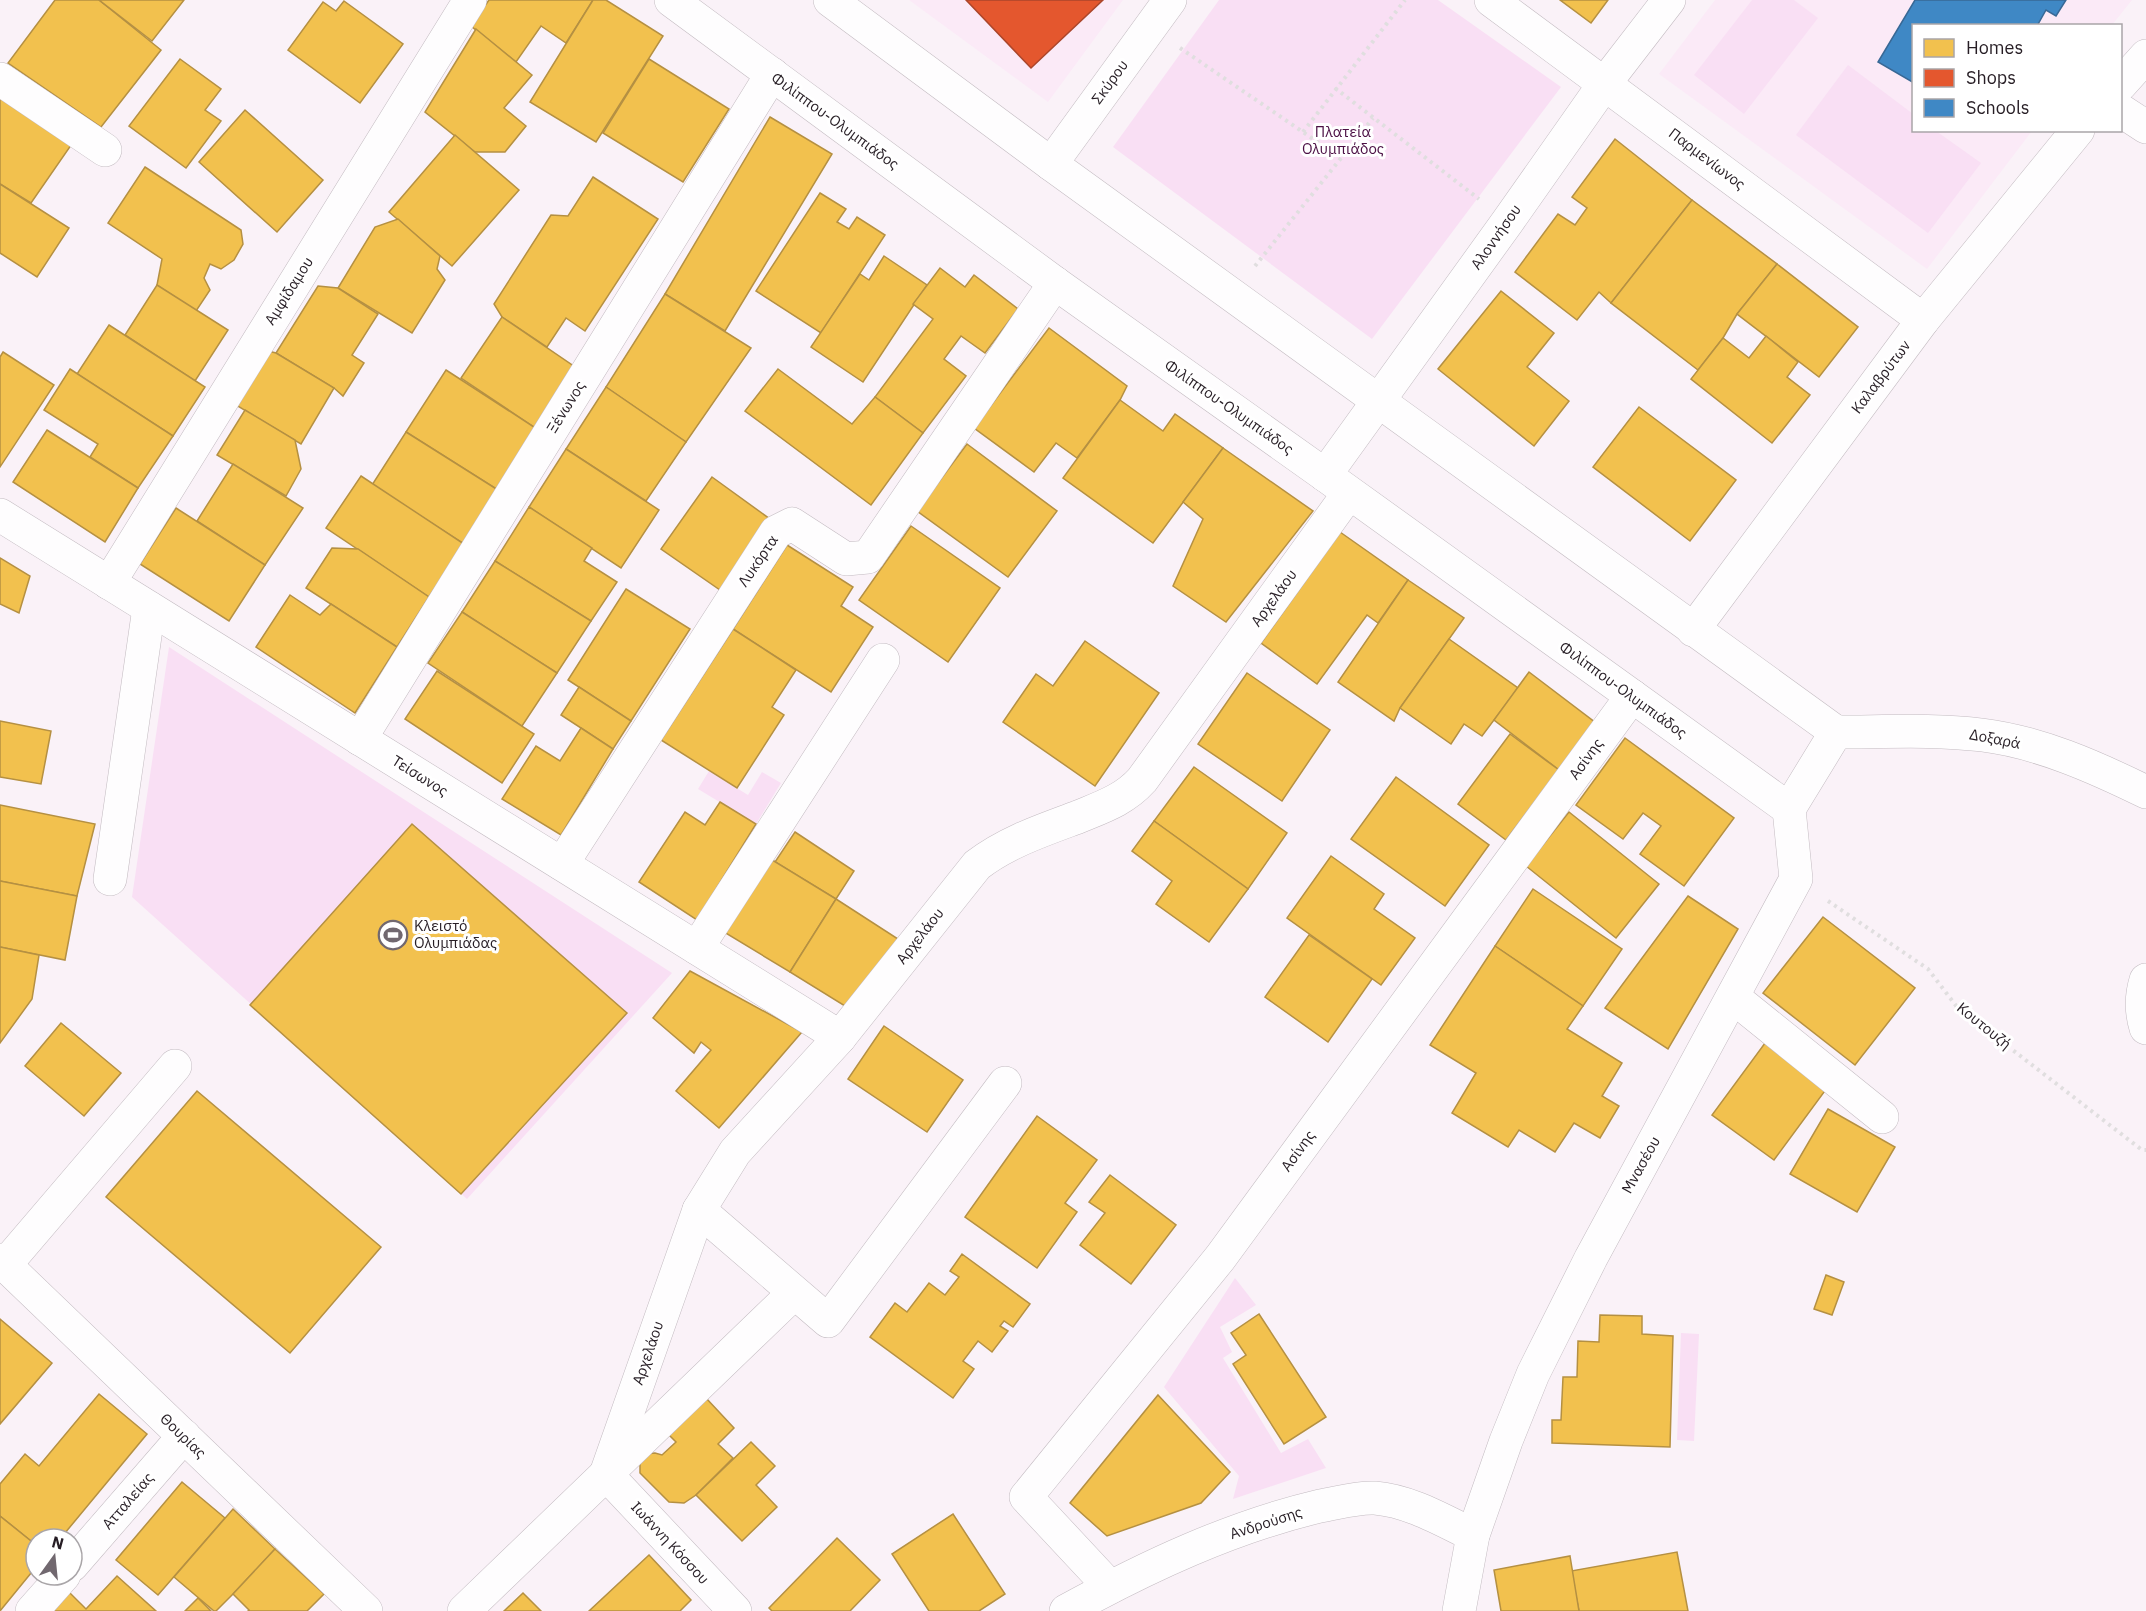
<svg xmlns="http://www.w3.org/2000/svg" width="2146" height="1611" font-family="'IBM Plex Sans',sans-serif">
<rect width="100%" height="100%" fill="#faf2f8"/>
<!-- built -->
<g fill="#fbeaf7">
<polygon points="909,0 1123,0 1048,102"/>
<polygon points="1715,0 2132,0 2112,25 1914,26 1914,130 2032,131 1927,269 1659,74"/>
</g>
<!-- green -->
<g fill="#f9dff4">
<polygon points="1219,0 1438,0 1561,87 1372,339 1113,147"/>
<polygon points="1752,0 1794,0 1818,18 1744,114 1694,75"/>
<polygon points="1848,65 1913,114 1914,130 1936,131 1981,163 1928,233 1796,135"/>
<polygon points="169,647 672,973 467,1199 132,897"/>
<polygon points="709,771 748,795 762,772 781,783 756,824 698,789"/>
<polygon points="1235,1278 1256,1305 1220,1327 1232,1352 1223,1358 1281,1453 1308,1439 1326,1468 1233,1499 1239,1476 1164,1387"/>
<polygon points="1681,1333 1699,1334 1694,1441 1677,1440"/>
</g>
<!-- homes -->
<g fill="#f2c14e" stroke="#b59042" stroke-width="1.5">
<polygon points="55,0 99,0 161,50 101,127 8,63"/>
<polygon points="99,0 184,0 152,41"/>
<polygon points="489,0 593,0 566,43 541,26 516,62 471,26"/>
<polygon points="593,0 606,0 663,36 596,142 530,102"/>
<polygon points="1560,0 1608,0 1591,23"/>
<polygon points="344,1 403,44 360,103 288,50 323,2 336,11"/>
<polygon points="476,29 532,75 504,108 526,126 505,152 475,152 425,112"/>
<polygon points="180,59 221,89 205,110 221,121 186,168 129,126"/>
<polygon points="649,59 729,109 683,182 603,133"/>
<polygon points="0,87 76,138 31,203 0,184"/>
<polygon points="245,110 323,180 277,232 199,162"/>
<polygon points="770,117 832,154 725,331 665,294"/>
<polygon points="455,135 519,190 452,266 389,212"/>
<polygon points="1615,139 1692,200 1611,303 1599,292 1577,320 1515,272 1558,214 1575,225 1587,208 1572,197"/>
<polygon points="145,167 241,230 243,244 234,260 221,269 210,264 204,278 210,290 196,311 157,285 162,259 108,223"/>
<polygon points="593,177 658,219 585,331 566,318 547,347 502,317 494,304 551,215 568,216"/>
<polygon points="0,184 69,228 37,277 0,253"/>
<polygon points="820,193 846,209 837,222 849,229 857,217 885,235 821,333 756,291"/>
<polygon points="1692,200 1777,264 1737,314 1723,338 1698,370 1611,303"/>
<polygon points="398,219 440,256 437,269 445,280 412,333 338,288 375,227"/>
<polygon points="884,256 927,285 863,382 811,347 860,274 869,280"/>
<polygon points="1777,264 1858,327 1819,377 1737,314"/>
<polygon points="940,268 965,287 974,275 1018,309 985,353 961,336 944,359 966,376 923,433 875,397 933,319 913,304"/>
<polygon points="157,285 228,330 195,381 125,335"/>
<polygon points="318,286 338,288 378,314 352,355 364,363 343,396 334,388 276,353"/>
<polygon points="1501,291 1554,333 1527,367 1569,401 1534,446 1438,369"/>
<polygon points="665,294 751,348 686,442 606,387"/>
<polygon points="502,317 578,369 537,429 461,378"/>
<polygon points="109,325 205,387 173,436 77,374"/>
<polygon points="1049,328 1127,386 1120,400 1077,458 1056,443 1034,472 974,428"/>
<polygon points="1766,336 1798,362 1787,377 1810,395 1772,443 1691,379 1723,338 1749,358"/>
<polygon points="268,351 276,353 334,388 301,444 236,405"/>
<polygon points="3,352 54,385 0,467 0,357"/>
<polygon points="70,369 173,436 138,488 90,457 98,444 44,410"/>
<polygon points="778,369 852,424 875,397 923,433 871,505 745,411"/>
<polygon points="446,370 537,429 498,490 406,432"/>
<polygon points="606,387 686,442 646,501 566,449"/>
<polygon points="1120,400 1163,431 1175,414 1223,448 1153,543 1063,478"/>
<polygon points="1639,407 1736,480 1690,541 1593,467"/>
<polygon points="245,410 295,440 301,469 286,496 217,455"/>
<polygon points="47,430 138,488 105,542 13,482"/>
<polygon points="406,432 498,490 464,544 372,485"/>
<polygon points="967,444 1057,511 1008,577 917,511"/>
<polygon points="1223,448 1313,511 1226,622 1173,586 1203,519 1183,502"/>
<polygon points="566,449 659,510 621,568 529,507"/>
<polygon points="233,464 303,508 265,565 197,521"/>
<polygon points="361,476 464,544 429,597 326,528"/>
<polygon points="712,477 770,519 720,590 661,549"/>
<polygon points="529,507 592,548 584,561 617,582 591,621 495,561"/>
<polygon points="176,508 265,565 229,621 140,564"/>
<polygon points="911,526 1000,588 948,662 859,600"/>
<polygon points="1340,532 1408,580 1378,623 1367,615 1317,684 1261,643"/>
<polygon points="787,545 853,587 841,606 873,627 831,692 733,629"/>
<polygon points="332,548 358,549 429,597 397,647 306,588"/>
<polygon points="0,558 30,576 19,613 0,604"/>
<polygon points="495,561 591,621 557,673 462,612"/>
<polygon points="1408,580 1464,618 1400,708 1394,721 1338,682"/>
<polygon points="626,589 690,629 631,721 568,680"/>
<polygon points="290,595 320,615 331,604 397,647 355,713 256,647"/>
<polygon points="462,612 557,673 522,726 428,663"/>
<polygon points="733,629 796,670 772,707 784,715 737,788 661,740"/>
<polygon points="1449,639 1518,688 1482,736 1464,724 1451,744 1400,708"/>
<polygon points="1085,641 1159,693 1095,786 1003,722 1036,674 1053,686"/>
<polygon points="437,671 534,734 502,783 405,719"/>
<polygon points="1529,672 1596,723 1559,770 1494,720"/>
<polygon points="1247,673 1330,730 1282,801 1198,744"/>
<polygon points="579,687 631,721 613,749 561,715"/>
<polygon points="0,721 51,731 41,784 0,777"/>
<polygon points="581,728 613,749 561,835 502,799 536,746 560,761"/>
<polygon points="1510,734 1559,770 1506,840 1458,804"/>
<polygon points="1625,738 1734,818 1684,886 1640,854 1661,826 1643,813 1623,839 1576,805"/>
<polygon points="1194,767 1287,833 1248,889 1154,821"/>
<polygon points="1396,777 1489,845 1445,906 1351,839"/>
<polygon points="720,802 756,824 697,920 639,882 685,812 705,825"/>
<polygon points="0,805 95,824 77,896 0,881"/>
<polygon points="1569,812 1659,884 1616,938 1526,866"/>
<polygon points="1154,821 1248,889 1209,942 1156,904 1172,881 1132,851"/>
<polygon points="412,824 627,1013 461,1194 250,1005"/>
<polygon points="795,832 854,871 836,899 775,862"/>
<polygon points="1331,856 1384,894 1374,909 1415,938 1381,985 1287,918"/>
<polygon points="769,858 836,899 790,972 724,932"/>
<polygon points="0,881 77,896 65,960 0,947"/>
<polygon points="1533,889 1622,949 1583,1006 1495,946"/>
<polygon points="1688,896 1738,929 1668,1049 1605,1008"/>
<polygon points="836,899 898,939 853,1011 790,972"/>
<polygon points="1823,917 1915,988 1855,1065 1763,993"/>
<polygon points="1309,935 1372,979 1328,1042 1265,997"/>
<polygon points="1495,946 1583,1006 1567,1029 1622,1063 1602,1096 1619,1106 1600,1138 1574,1123 1555,1152 1519,1130 1508,1147 1452,1113 1476,1073 1430,1045"/>
<polygon points="0,947 39,955 32,999 0,1043"/>
<polygon points="690,971 802,1032 719,1128 676,1091 711,1050 701,1042 694,1053 653,1018"/>
<polygon points="61,1023 121,1073 84,1116 25,1066"/>
<polygon points="884,1026 963,1080 927,1132 848,1079"/>
<polygon points="1768,1039 1830,1084 1774,1160 1712,1115"/>
<polygon points="197,1091 381,1247 290,1353 106,1197"/>
<polygon points="1828,1109 1895,1147 1857,1212 1790,1174"/>
<polygon points="1037,1116 1097,1160 1065,1203 1077,1212 1037,1268 965,1217"/>
<polygon points="1110,1175 1176,1225 1131,1284 1080,1245 1105,1213 1089,1202"/>
<polygon points="962,1254 1030,1304 1013,1327 1004,1321 1000,1326 1008,1331 992,1352 978,1341 963,1361 974,1369 953,1398 870,1337 895,1303 907,1312 929,1283 945,1295 959,1277 950,1271"/>
<polygon points="1826,1275 1844,1282 1832,1315 1814,1309"/>
<polygon points="1259,1314 1326,1417 1284,1444 1233,1364 1246,1355 1231,1333"/>
<polygon points="1600,1315 1642,1316 1642,1334 1673,1336 1670,1447 1552,1443 1552,1420 1561,1420 1563,1377 1577,1377 1578,1341 1599,1342"/>
<polygon points="0,1319 52,1363 0,1424"/>
<polygon points="99,1394 147,1434 60,1539 36,1539 36,1545 0,1516 0,1484 25,1454 39,1466"/>
<polygon points="1158,1395 1230,1472 1201,1503 1107,1536 1070,1503"/>
<polygon points="706,1398 734,1428 718,1444 733,1458 696,1495 684,1503 669,1502 640,1473 640,1463 644,1454 655,1453 662,1455 676,1442 669,1435"/>
<polygon points="751,1442 775,1466 756,1485 777,1507 742,1541 696,1495"/>
<polygon points="182,1482 225,1518 158,1595 116,1560"/>
<polygon points="233,1509 275,1549 233,1594 216,1611 214,1611 174,1577"/>
<polygon points="953,1514 1005,1594 979,1611 929,1611 892,1554"/>
<polygon points="0,1516 36,1545 36,1567 0,1611"/>
<polygon points="837,1538 880,1580 850,1611 772,1611 769,1608"/>
<polygon points="275,1549 324,1594 307,1611 248,1611 249,1610 233,1594"/>
<polygon points="1677,1552 1688,1611 1579,1611 1571,1571"/>
<polygon points="649,1555 691,1600 680,1611 589,1611"/>
<polygon points="1570,1556 1579,1611 1501,1611 1494,1570"/>
<polygon points="117,1576 156,1611 50,1611 68,1591 86,1609"/>
<polygon points="523,1593 541,1611 504,1611"/>
<polygon points="198,1598 211,1611 185,1611"/>
</g>
<!-- shops -->
<polygon fill="#e4572e" stroke="#ab462b" stroke-width="1.5" points="966,0 1103,0 1031,68"/>
<!-- schools -->
<polygon fill="#3f88c5" stroke="#386895" stroke-width="1.5" points="1915,0 2066,0 2056,16 2046,10 2037,26 1914,26 1914,83 1878,62"/>
<g fill="none" stroke-linecap="round" stroke-linejoin="round">
<!-- minor casing -->
<g stroke="#c3bbc1" stroke-width="34">
<g id="minor">
<polyline points="671,0 1055,283 1325,475 1789,809"/>
<polyline points="830,0 1051,164 1836,732"/>
<polyline points="1491,0 1923,320"/>
<polyline points="0,79 105,150"/>
<polyline points="2120,85 2146,56"/>
<polyline points="2120,110 2146,127"/>
<polyline points="1051,164 1170,0"/>
<polyline points="1325,475 1508,221 1605,83 1669,0"/>
<polyline points="0,515 840,1037"/>
<polyline points="109,583 470,0"/>
<polyline points="1693,630 1923,320 2078,130"/>
<path d="M1836 732C1884 732 1934 729 1982 735 2039 742 2095 767 2146 792"/>
<polyline points="360,739 772,74"/>
<polyline points="562,864 776,532 792,524 846,559 868,557 1055,283"/>
<polyline points="110,879 149,608"/>
<polyline points="697,948 883,660"/>
<path d="M2146 980C2141 996 2141 1012 2146 1028"/>
<polyline points="1733,997 1882,1117"/>
<polyline points="699,1210 828,1321 1005,1083"/>
<polyline points="0,1260 366,1611"/>
<polyline points="5,1265 175,1066"/>
<polyline points="72,1565 184,1436"/>
<polyline points="1110,1587 1026,1497 1220,1258 1632,696"/>
<polyline points="32,1611 64,1575"/>
<polyline points="464,1611 794,1293"/>
<path d="M735 1611 606 1474 699 1210 735 1152 840 1037 977 865C1007 842 1043 830 1078 817 1102 807 1124 800 1142 780L1349 493"/>
<path d="M1066 1611C1146 1567 1231 1527 1320 1506 1338 1503 1357 1497 1375 1498 1410 1501 1442 1520 1473 1535"/>
<polyline points="1459,1611 1473,1535 1506,1441 1533,1374 1591,1258 1796,879 1789,809 1836,732"/>
</g>
</g>
<!-- path -->
<g stroke="#e0dedf" stroke-width="4" stroke-dasharray="3 4.5" stroke-linecap="butt">
<polyline points="1180,48 1341,158"/>
<polyline points="1335,88 1479,199"/>
<polyline points="1303,132 1405,0"/>
<polyline points="1255,266 1373,118"/>
<polyline points="1828,901 1928,969 1957,1007 2142,1150 2146,1150"/>
</g>
<!-- minor -->
<use href="#minor" stroke="#fefdfe" stroke-width="33"/>
</g>
<!-- icons -->
<defs>
<g id="stadium-ring" transform="scale(1.5)"><circle r="9.5" fill="#fff" stroke="#71686f" stroke-width="1.5"/><path d="M0-5a6.5 5 0 1 0 0 10a6.5 5 0 1 0 0-10ZM-3.5-1.8h7v3.6h-7Z" fill="#71686f"/></g>
</defs>
<g fill-rule="evenodd">
<use href="#stadium-ring" x="393" y="935"/>
</g>
<g text-anchor="middle" stroke-width="6" stroke-linejoin="round" paint-order="stroke">
<!-- street labels -->
<g font-size="15" fill="#271e25" stroke="#fff">
<text transform="translate(1110 82) rotate(-54)" y="5">Σκύρου</text>
<text transform="translate(835 121) rotate(36)" y="5">Φιλίππου-Ολυμπιάδος</text>
<text transform="translate(1707 159) rotate(37)" y="5">Παρμενίωνος</text>
<text transform="translate(1496 237) rotate(-55)" y="5">Αλοννήσου</text>
<text transform="translate(289 291) rotate(-58)" y="5">Αμφίδαμου</text>
<text transform="translate(1881 377) rotate(-53)" y="5">Καλαβρύτων</text>
<text transform="translate(566 407) rotate(-58)" y="5">Ξένωνος</text>
<text transform="translate(1229 407) rotate(35)" y="5">Φιλίππου-Ολυμπιάδος</text>
<text transform="translate(758 561) rotate(-56)" y="5">Λυκόρτα</text>
<text transform="translate(1274 598) rotate(-54)" y="5">Αρχελάου</text>
<text transform="translate(1623 690) rotate(36)" y="5">Φιλίππου-Ολυμπιάδος</text>
<text transform="translate(1995 739) rotate(11)" y="5">Δοξαρά</text>
<text transform="translate(1586 759) rotate(-54)" y="5">Ασίνης</text>
<text transform="translate(420 776) rotate(32)" y="5">Τείσωνος</text>
<text transform="translate(920 936) rotate(-52)" y="5">Αρχελάου</text>
<text transform="translate(1984 1026) rotate(39)" y="5">Κουτουζή</text>
<text transform="translate(1298 1151) rotate(-54)" y="5">Ασίνης</text>
<text transform="translate(1641 1165) rotate(-61)" y="5">Μνασέου</text>
<text transform="translate(648 1353) rotate(-71)" y="5">Αρχελάου</text>
<text transform="translate(183 1436) rotate(44)" y="5">Θουρίας</text>
<text transform="translate(128 1501) rotate(-49)" y="5">Ατταλείας</text>
<text transform="translate(1266 1523) rotate(-18)" y="5">Ανδρούσης</text>
<text transform="translate(670 1543) rotate(47)" y="5">Ιωάννη Κόσσου</text>
</g>
<!-- park labels -->
<g font-size="15" fill="#4b0f44" stroke="#fff">
<text x="1343" y="137">Πλατεία<tspan x="1343" dy="17">Ολυμπιάδος</tspan></text>
</g>
<!-- poi labels -->
<g font-size="15" fill="#271e25" stroke="#fff" text-anchor="start">
<text x="414" y="931">Κλειστό<tspan x="414" dy="17">Ολυμπιάδας</tspan></text>
</g>
</g>
<!-- legend -->
<rect x="1912" y="24" width="210" height="108" fill="#ffffff" stroke="#a9a5a8" stroke-width="1.5"/>
<rect x="1924" y="39" width="30" height="18" fill="#f2c14e" stroke="#a9a5a8" stroke-width="1.5"/>
<text x="1966" y="54" font-size="18" fill="#271e25">Homes</text>
<rect x="1924" y="69" width="30" height="18" fill="#e4572e" stroke="#a9a5a8" stroke-width="1.5"/>
<text x="1966" y="84" font-size="18" fill="#271e25">Shops</text>
<rect x="1924" y="99" width="30" height="18" fill="#3f88c5" stroke="#a9a5a8" stroke-width="1.5"/>
<text x="1966" y="114" font-size="18" fill="#271e25">Schools</text>
<!-- north arrow -->
<g transform="translate(54 1557) rotate(15)"><circle r="28" fill="#ffffff" stroke="#a9a5a8" stroke-width="1.5"/>
<path d="M0-4.5L10 22L0 15L-10 22Z" fill="#71686f"/>
<text y="-9" font-size="16" font-weight="bold" text-anchor="middle" fill="#271e25">N</text>
</g>
</svg>
